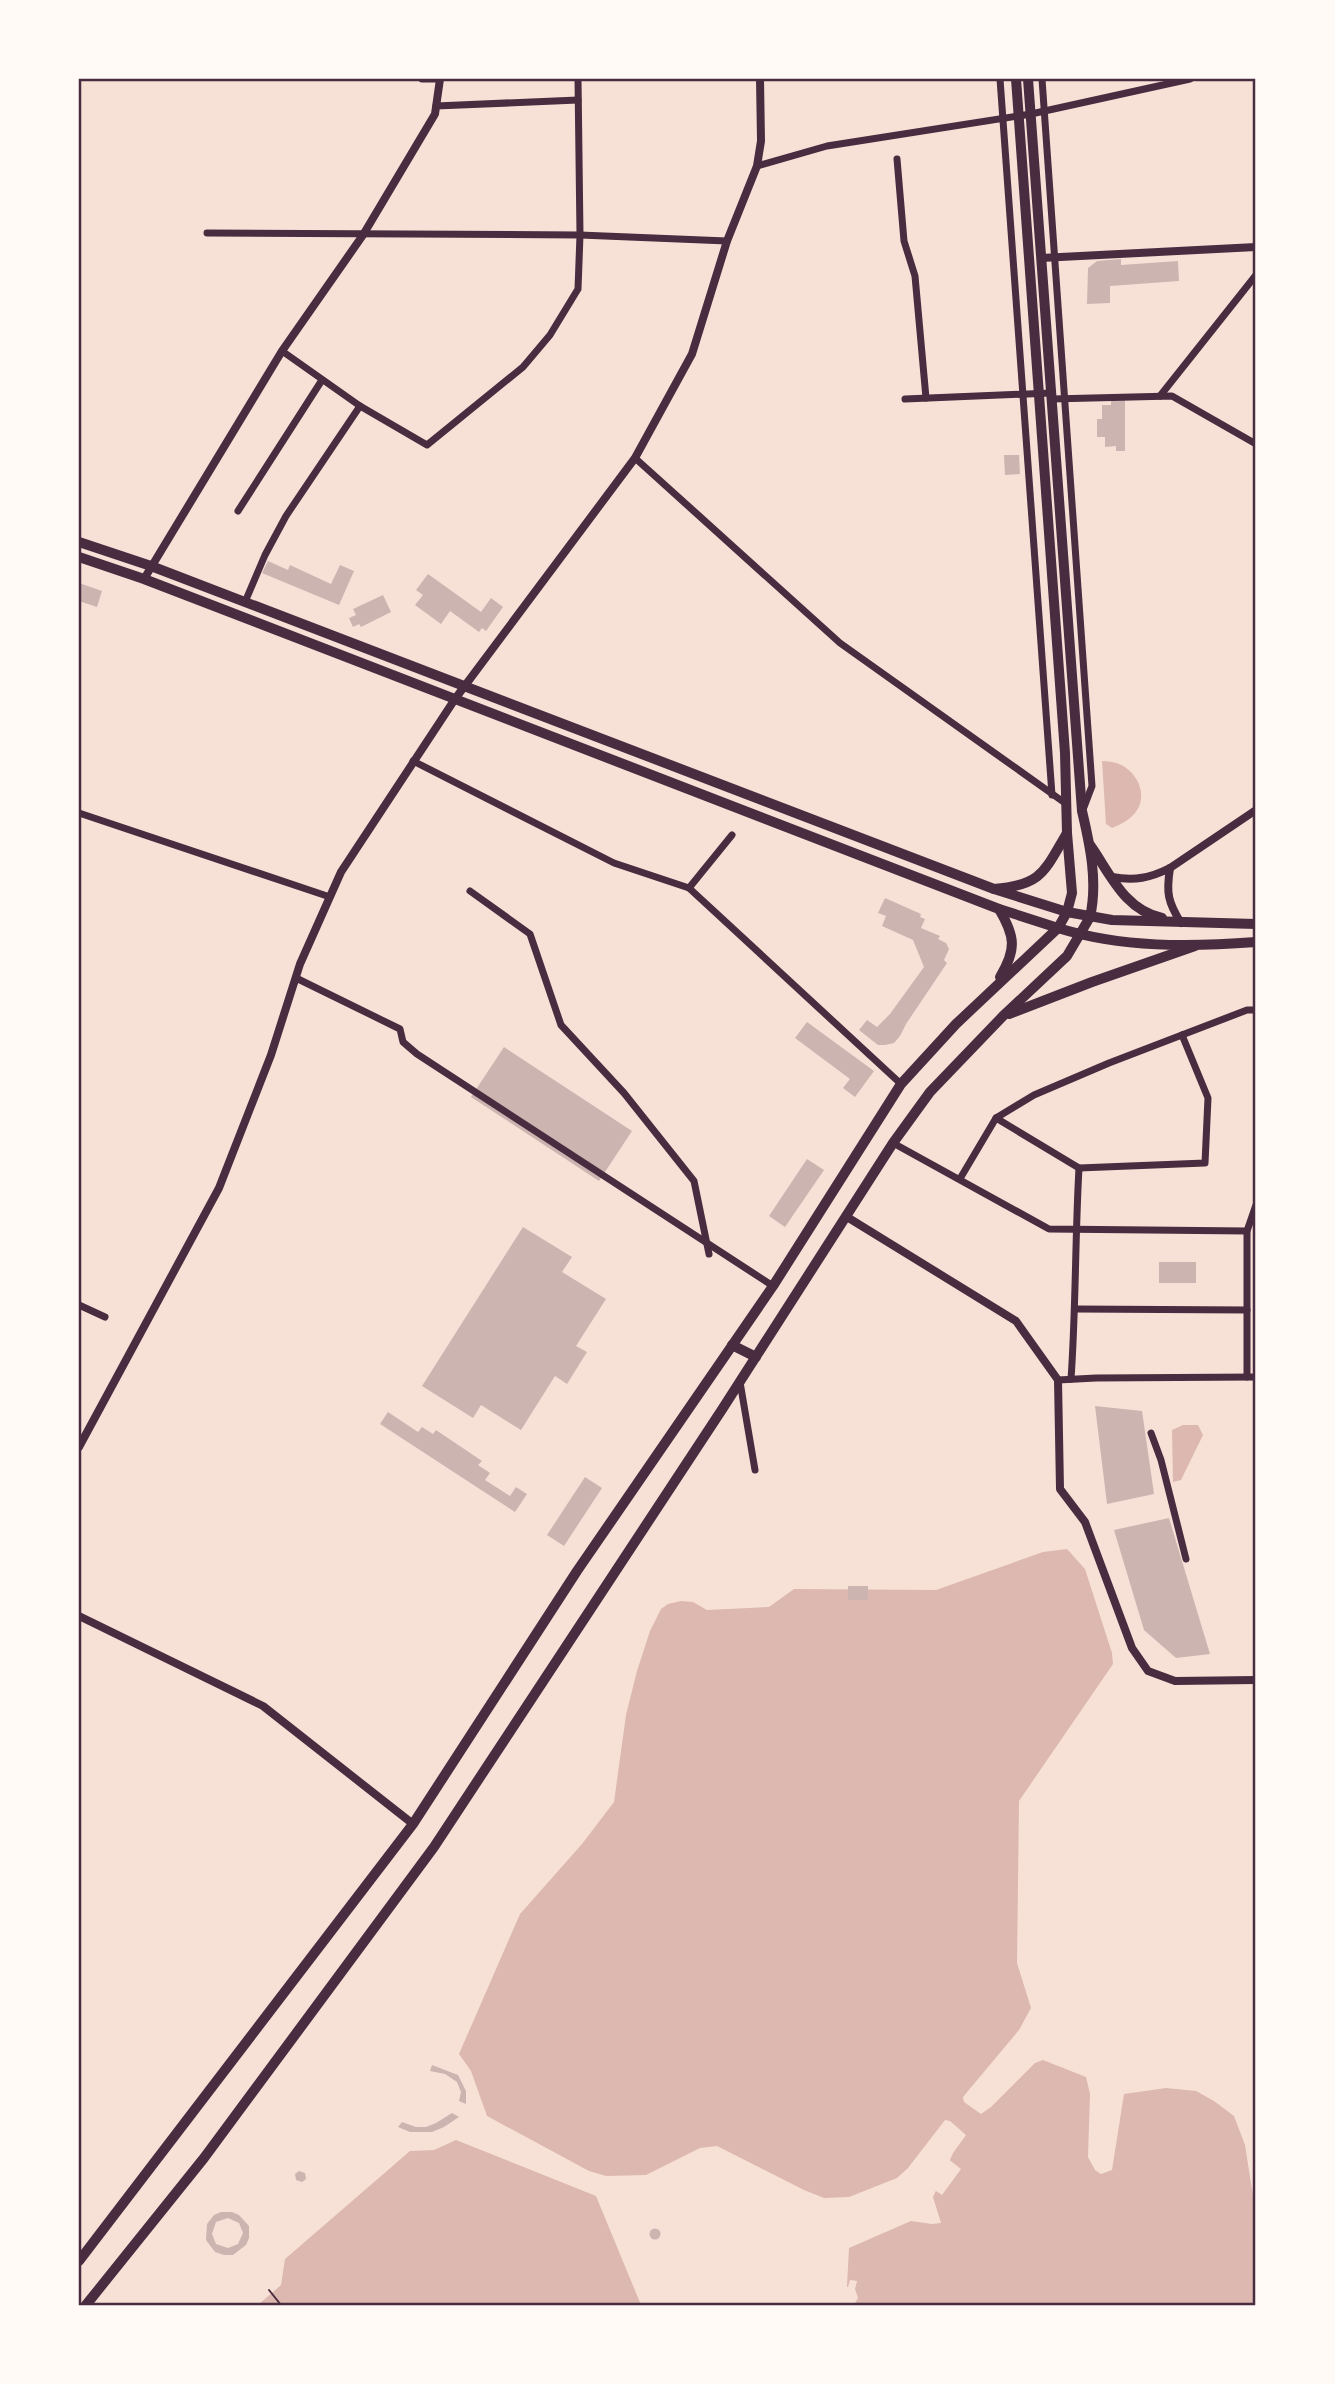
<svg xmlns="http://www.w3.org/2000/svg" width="1335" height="2384" font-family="Georgia,serif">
<rect width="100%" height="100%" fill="#f7e1d7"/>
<!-- water -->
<g fill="#dcb8b0">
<path d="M1102 761C1107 761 1114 762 1119 764 1127 767 1134 774 1138 782 1148 805 1133 820 1112 828L1106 824Z"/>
<polygon points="1183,1425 1198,1425 1203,1435 1181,1480 1173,1482 1172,1430"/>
<polygon points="1067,1549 1085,1569 1112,1653 1113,1664 1019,1801 1017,1963 1031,2008 1019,2030 963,2097 964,2102 981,2114 991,2107 1035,2063 1043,2060 1086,2077 1090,2094 1088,2157 1095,2170 1101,2174 1112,2170 1124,2094 1166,2088 1196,2091 1214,2101 1234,2116 1245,2145 1256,2215 1256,2305 846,2305 849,2248 911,2221 932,2224 941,2223 933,2197 953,2153 966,2135 950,2121 945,2120 908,2168 897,2178 849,2197 824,2198 804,2190 717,2146 700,2148 646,2175 606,2176 589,2171 487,2116 471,2071 459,2054 520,1914 582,1844 614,1802 626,1715 637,1671 650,1631 661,1609 668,1604 681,1601 693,1602 707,1610 769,1607 794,1589 936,1590 1043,1552"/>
<polygon points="456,2140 596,2196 641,2305 258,2305 281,2285 285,2259 410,2151 434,2150"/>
</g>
<!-- pier -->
<g fill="#f7e1d7">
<polygon points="947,2158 961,2169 942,2195 933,2189 932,2190"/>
<polygon points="850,2280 857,2281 855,2289 858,2298 854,2305 843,2305 844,2286 848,2287"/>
</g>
<!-- building -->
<g fill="#ccb4b1" fill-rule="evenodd">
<polygon points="1121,259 1121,265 1178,261 1179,281 1110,286 1110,303 1087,304 1088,268 1097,261"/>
<polygon points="1111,400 1125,400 1125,451 1116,451 1116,446 1105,447 1105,437 1097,437 1097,419 1102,419 1102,405 1111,405"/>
<polygon points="1004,455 1019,455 1020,474 1005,475"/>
<polygon points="268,561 288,570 290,565 331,584 340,565 354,571 339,605 262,573"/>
<polygon points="428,574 481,612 491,598 503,607 486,631 482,628 479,632 450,611 441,624 415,605 423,595 416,590"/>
<polygon points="79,583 102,591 97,607 79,601"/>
<polygon points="383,595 391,612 361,627 359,624 353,627 349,618 356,615 353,609"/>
<polygon points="885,898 921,914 920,917 925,919 921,928 940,936 938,939 946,943 949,949 944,960 947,963 906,1024 900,1036 894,1043 885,1045 878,1045 859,1030 867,1020 877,1027 890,1014 924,967 913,940 882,926 886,916 878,913"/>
<polygon points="807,1022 874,1071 855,1097 843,1088 850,1079 795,1038"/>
<polygon points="504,1047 632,1131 599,1181 471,1097"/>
<polygon points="807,1159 824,1170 785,1227 769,1216"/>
<polygon points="523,1227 572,1257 562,1272 606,1299 576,1346 587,1352 567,1384 555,1376 521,1430 481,1405 473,1418 422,1386"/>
<rect x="1159" y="1262" width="37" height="21"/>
<polygon points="1095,1406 1142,1411 1154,1494 1107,1504"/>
<polygon points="388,1412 418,1432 422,1427 433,1434 436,1430 482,1461 478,1465 490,1473 485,1480 510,1496 516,1487 527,1494 515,1512 380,1424"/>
<polygon points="585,1477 602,1488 564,1546 547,1535"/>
<polygon points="1169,1518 1210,1654 1176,1658 1144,1630 1114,1530"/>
<rect x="848" y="1586" width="20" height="14"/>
<polygon points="432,2065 458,2075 466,2091 466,2104 459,2101 461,2092 457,2082 445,2074 430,2071"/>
<polygon points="452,2113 459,2117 444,2127 432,2132 410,2132 398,2127 402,2122 416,2127 426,2127 436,2123"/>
<polygon points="299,2171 305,2173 306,2179 302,2182 296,2180 295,2174"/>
<path d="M221 2212H232L239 2215 249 2226V2238L246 2245 233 2255H224L215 2252 206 2240 207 2224 214 2215ZM228 2218 239 2223 243 2233 238 2244 228 2248 216 2244 212 2234 216 2222Z"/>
<circle cx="655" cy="2234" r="5.5"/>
</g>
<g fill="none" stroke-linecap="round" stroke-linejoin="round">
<!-- path -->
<polyline stroke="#4a2c40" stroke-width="2" points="269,2290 281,2305"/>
<!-- minor -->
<g stroke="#4a2c40" stroke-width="7">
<polyline points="422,79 440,79"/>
<polyline points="1000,79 1052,795"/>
<polyline points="1042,79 1092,786 1084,807"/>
<polyline points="436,106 578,100"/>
<polyline points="897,159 904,241 915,276 926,398"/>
<polyline points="757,166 827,146 1031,114 1190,79"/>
<polyline points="207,233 580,235 727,241"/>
<polyline points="282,351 360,406 427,445 523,367 550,335 578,289 580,235 578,79"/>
<polyline points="1160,396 1256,275"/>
<polyline points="905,399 1051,393"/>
<polyline points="1052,399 1172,396 1256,444"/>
<polyline points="635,458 840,643 1065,803"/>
<polyline points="238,511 322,380"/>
<polyline points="245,602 265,555 286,516 360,406"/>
<polyline points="413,761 614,863 689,888 901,1084"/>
<polyline points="79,813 330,897"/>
<polyline points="689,888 732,835"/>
<polyline points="470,891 530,934 561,1025 624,1093 694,1181 709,1254"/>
<polyline points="296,978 400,1029 403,1042 417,1054 773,1286"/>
<polyline points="996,1118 1079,1168 1205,1163 1208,1098 1182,1035"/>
<polyline points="893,1143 1049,1229 1247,1231"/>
<polyline points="961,1177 996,1118 1034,1095 1109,1063 1247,1010 1256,1010"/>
<polyline points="79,1305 105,1317"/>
<polyline points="1076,1309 1247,1310"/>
<polyline points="1247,1377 1247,1231 1256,1205"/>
<path d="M1071 1379C1076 1308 1075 1238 1079 1168"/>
<polyline points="1058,1380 1096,1378 1256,1377"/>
<polyline points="740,1382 755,1470"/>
<polyline points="1151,1433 1161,1460 1186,1559"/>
</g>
<!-- tertiary -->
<g stroke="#4a2c40" stroke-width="8">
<polyline points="1041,258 1256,247"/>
<polyline points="144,579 282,351 363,235 435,114 440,79"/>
<path d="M1170 868C1166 893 1168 902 1181 923"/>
<path d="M1112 877C1135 881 1150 878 1170 868L1256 810"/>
<polyline points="847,1217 1016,1321 1058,1380 1060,1489 1085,1522 1132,1648 1148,1671 1175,1681 1256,1680"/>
<polyline points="79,1447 219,1188 271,1055 300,964 341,872 455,699 635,458 692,354 727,241 757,166 761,141 760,79"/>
<polyline points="79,1616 263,1706 413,1824"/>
</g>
<!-- secondary -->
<g stroke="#4a2c40" stroke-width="10">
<path d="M1028 79 1082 811C1090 845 1098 882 1090 917"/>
<polyline points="79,542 151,566 994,889 1067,912 1072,893 1067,833 1065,753 1016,79"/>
<polyline points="79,557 144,579 999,909 1058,928"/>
</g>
<!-- primary -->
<g stroke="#4a2c40" stroke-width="10">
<path d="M1090 845C1110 873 1124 910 1162 918"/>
<path d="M994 889C1042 885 1044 872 1067 833"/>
<path d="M999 909C1015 936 1017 949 1000 977"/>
<path d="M1058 928C1122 948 1190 947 1256 942"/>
<polyline points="1009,1014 1092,982 1195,946"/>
<polyline points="732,1345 756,1357"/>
<polyline points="79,2261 413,1824 577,1571 773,1286 901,1084 956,1024 1058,928 1067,912 1112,920 1256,924"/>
<polyline points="86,2305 204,2158 434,1847 723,1408 893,1143 930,1092 1003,1016 1067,956 1090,917"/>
</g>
</g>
<!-- border -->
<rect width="1335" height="2384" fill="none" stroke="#fffaf5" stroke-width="161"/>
<rect x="80" y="80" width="1174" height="2224" fill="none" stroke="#4a2c40" stroke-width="2.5"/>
</svg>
